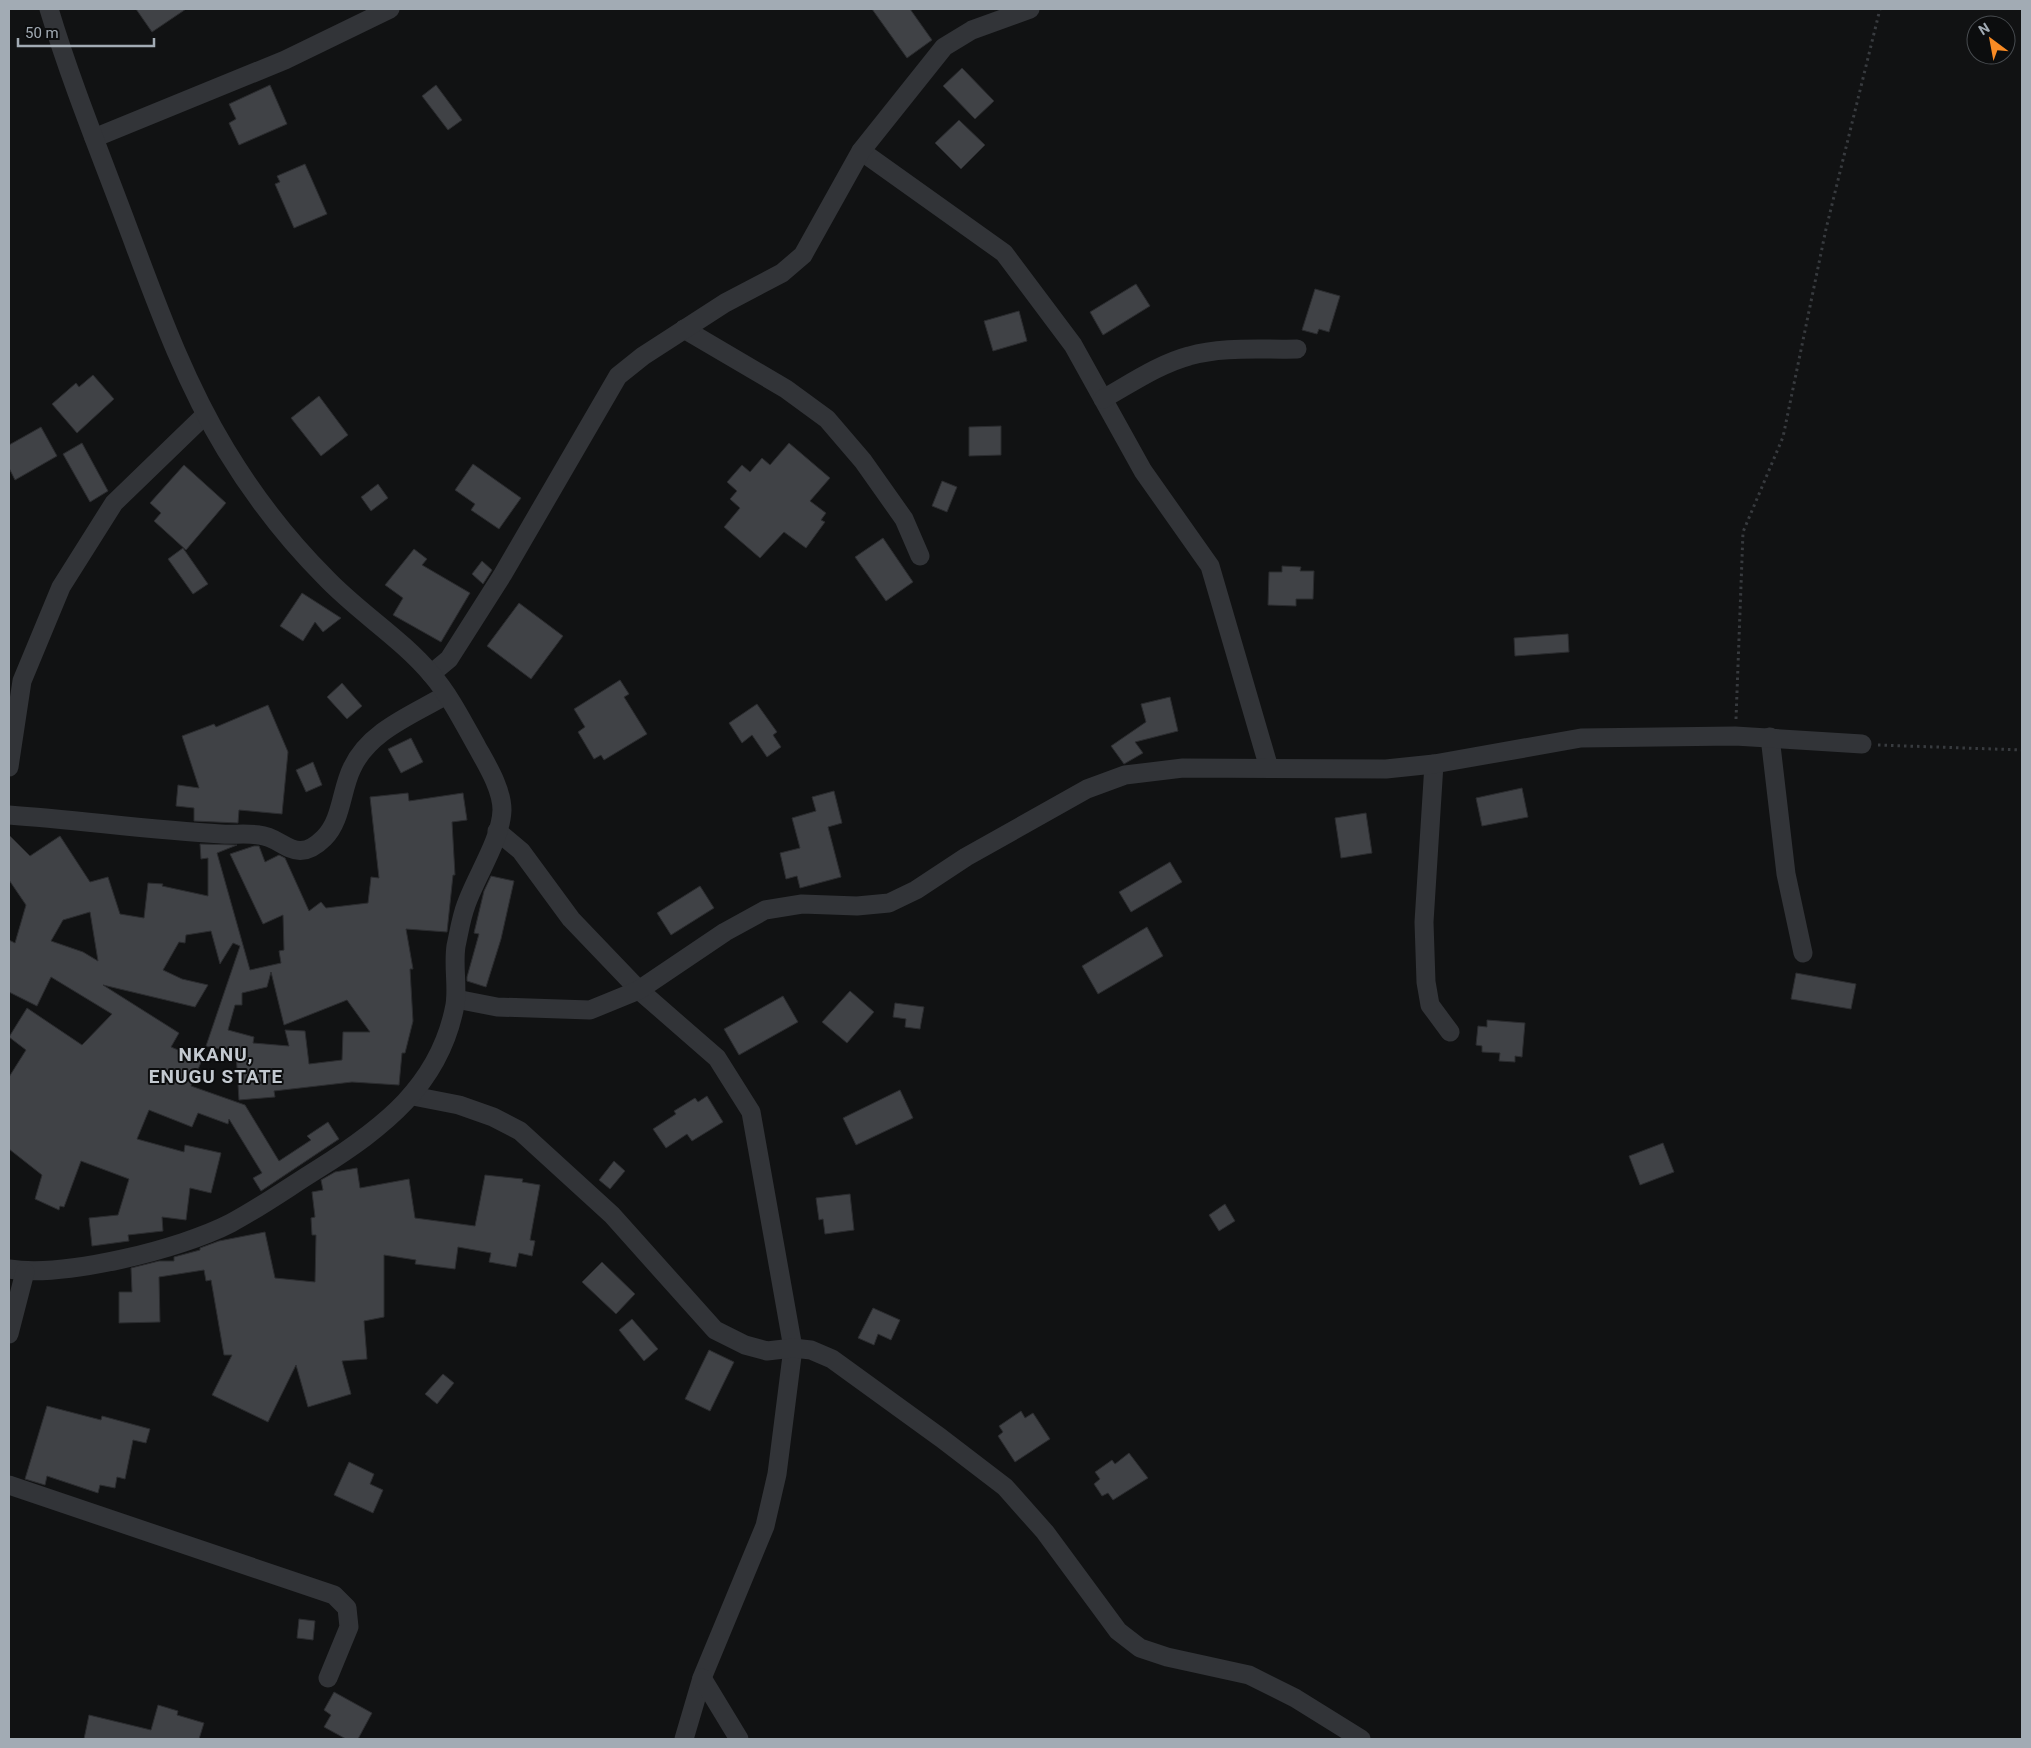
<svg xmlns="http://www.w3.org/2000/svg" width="2031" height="1748" font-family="Roboto,sans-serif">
<rect width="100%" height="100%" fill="#111213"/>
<!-- building -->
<g fill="#404246" stroke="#2b2c2f" fill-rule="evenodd">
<polygon points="136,9 186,9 152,32"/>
<polygon points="872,9 910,9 932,40 907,58"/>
<polygon points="962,68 994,101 975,119 943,86"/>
<polygon points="270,85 287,124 239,145 229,123 236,119 229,104"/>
<polygon points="436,85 462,120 448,130 422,96"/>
<polygon points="959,120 985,145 961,169 935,143"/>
<polygon points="305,164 327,214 294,228 275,184 280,182 277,176"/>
<polygon points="1136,284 1150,306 1103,335 1090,312"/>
<polygon points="1315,289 1340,296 1329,332 1319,329 1317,334 1302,330"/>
<polygon points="1019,311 1027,341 993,351 984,321"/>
<polygon points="93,375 114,399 77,433 52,404 76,383 79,387"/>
<polygon points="319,396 348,435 321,456 291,418"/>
<polygon points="1001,426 1001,455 969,456 969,427"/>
<polygon points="41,427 57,456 15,480 9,468 9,445"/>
<polygon points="82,443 108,491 90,502 63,454"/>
<polygon points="789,443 830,478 810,501 826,513 821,520 825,522 806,548 784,532 760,558 724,527 740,508 730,499 737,491 727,482 742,465 750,472 762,458 770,465"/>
<polygon points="473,464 521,498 499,529 471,510 475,504 455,490"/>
<polygon points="184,465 226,503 186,550 154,521 161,513 150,503"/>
<polygon points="942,481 957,487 947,512 932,506"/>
<polygon points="378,484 388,498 371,511 361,497"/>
<polygon points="883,538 913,582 886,601 855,557"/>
<polygon points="183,548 208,584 193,594 168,559"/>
<polygon points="414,549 427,559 422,565 470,593 441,642 393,615 403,598 385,585"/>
<polygon points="482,561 492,570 483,584 472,574"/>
<polygon points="1282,566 1301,567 1300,571 1314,571 1313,599 1296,599 1296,606 1268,605 1269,572 1282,572"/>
<polygon points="302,593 341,618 323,632 315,622 303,641 280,626"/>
<polygon points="519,603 563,636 531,679 487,646"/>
<polygon points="1568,634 1569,652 1515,656 1514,638"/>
<polygon points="620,680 629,694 624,697 647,734 604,760 601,755 594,759 578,732 585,727 574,709"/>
<polygon points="342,683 362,706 347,719 327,697"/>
<polygon points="1170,697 1178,731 1135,742 1143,753 1124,764 1111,746 1146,722 1141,704"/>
<polygon points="757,704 777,732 773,735 781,747 767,757 752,735 742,743 729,723"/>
<polygon points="268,705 288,752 282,814 239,810 238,823 194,821 194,808 176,806 178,785 199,788 182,736 214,724 216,727"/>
<polygon points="411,738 423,762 401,773 388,749"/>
<polygon points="313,762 322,785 306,792 296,770"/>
<polygon points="1522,788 1528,817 1482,826 1476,798"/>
<polygon points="834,791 842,823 828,827 841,877 800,888 797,876 786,879 780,853 800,848 792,818 816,811 812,797"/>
<path d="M408 793 409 801 463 793 467 820 452 822 455 875H453L447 932 406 929 413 969H410L413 1021 405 1053H402L399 1085 352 1082 274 1091 275 1097 239 1100 236 1053 206 1046 240 946 233 943 220 964 211 931 186 935 185 943 179 942 163 970 182 979 208 985 195 1007 103 985 179 1033 171 1047 202 1060 191 1086 245 1105 279 1161 311 1140 307 1136 328 1122 339 1139 261 1191 253 1178 262 1173 229 1119 228 1124 198 1113 192 1127 149 1110 137 1139 184 1152 185 1145 221 1153 211 1193 190 1188 186 1220 162 1217 163 1231 128 1235 129 1241 92 1246 89 1218 118 1215 129 1179 81 1161 64 1207 60 1206 59 1210 35 1199 42 1175 9 1149V1077L26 1050 9 1037 27 1008 82 1045 112 1014 51 977 37 1006 9 992V940L15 943 26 905 9 880V835L30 856 60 836 90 882 108 877 120 914 144 918 148 883 163 884 162 886 208 896V858L201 859 200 844 237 845 217 853 250 970 281 963 279 951 284 950 283 915 263 924 230 854 254 846H259L265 862 279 855 285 858 309 911 321 902 326 908 368 903 371 877 379 878 370 797ZM90 912 98 961 83 952 51 941 63 920ZM271 972 284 1025 347 1000 370 1032H343L342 1060 309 1064 305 1031 285 1030 289 1046 253 1043 254 1037 228 1030 235 1005H242V993L267 987Z"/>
<polygon points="1366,813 1372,853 1341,858 1335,818"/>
<polygon points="1170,862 1182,882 1131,912 1119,892"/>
<polygon points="491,876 514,881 501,939 486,987 467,981 467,977 479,934 474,933 484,891"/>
<polygon points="700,886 714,908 671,935 657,913"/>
<polygon points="1147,927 1163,956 1098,994 1082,966"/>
<polygon points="1796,973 1856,984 1851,1009 1791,999"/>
<polygon points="850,991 874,1012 847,1043 822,1022"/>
<polygon points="783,996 798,1022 739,1055 724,1029"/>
<polygon points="895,1003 924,1007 920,1029 905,1027 906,1019 893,1017"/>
<polygon points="1487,1020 1525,1023 1522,1057 1515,1056 1515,1062 1499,1061 1500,1053 1482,1052 1482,1046 1476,1045 1478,1026 1487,1027"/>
<polygon points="900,1090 913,1118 856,1145 843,1118"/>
<polygon points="707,1096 723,1122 692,1141 687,1134 666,1148 653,1129 676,1114 674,1111 695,1098 698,1102"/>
<polygon points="1663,1143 1674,1172 1640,1185 1629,1156"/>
<polygon points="614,1161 625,1171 610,1189 599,1180"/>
<polygon points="357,1168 360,1188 409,1179 415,1218 475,1226 485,1175 523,1179 522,1182 540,1185 530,1240 535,1241 532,1256 519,1253 516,1267 489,1262 491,1253 458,1247 455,1269 415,1264 416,1260 384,1255 384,1317 364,1321 367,1359 342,1361 351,1394 308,1407 296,1365 268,1422 212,1395 232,1355 224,1355 211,1280 206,1281 204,1270 159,1277 160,1322 119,1323 119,1292 132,1292 131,1268 159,1261 174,1261 174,1257 200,1250 200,1248 219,1241 265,1232 275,1278 315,1282 316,1235 312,1235 311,1218 315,1217 312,1192 323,1190 321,1180 335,1172"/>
<polygon points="850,1194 854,1230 825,1234 823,1219 819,1220 816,1198"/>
<polygon points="1225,1204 1235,1221 1219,1231 1209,1215"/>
<polygon points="602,1262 635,1294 616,1314 582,1282"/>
<polygon points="873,1308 900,1320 891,1340 878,1334 874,1345 858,1338"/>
<polygon points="632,1319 658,1349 644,1361 619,1330"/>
<polygon points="709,1350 734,1362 710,1411 685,1399"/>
<polygon points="443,1374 454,1383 437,1404 425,1394"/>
<polygon points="47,1406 101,1420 102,1416 150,1429 146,1443 133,1440 125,1479 117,1477 115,1488 100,1485 98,1493 47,1476 45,1485 25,1479"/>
<polygon points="1021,1411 1025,1418 1033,1413 1050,1439 1015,1462 998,1436 1003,1432 999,1426"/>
<polygon points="1129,1453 1148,1478 1113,1500 1108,1493 1102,1496 1094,1484 1100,1479 1095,1472 1112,1460 1115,1464"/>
<polygon points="349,1462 374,1474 370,1484 383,1490 373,1513 334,1495"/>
<polygon points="299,1619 315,1621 313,1640 297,1638"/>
<polygon points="334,1692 372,1713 358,1739 346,1739 324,1727 331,1715 324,1710"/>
<polygon points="158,1705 178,1711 177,1715 204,1723 199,1739 84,1739 89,1715 151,1730"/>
</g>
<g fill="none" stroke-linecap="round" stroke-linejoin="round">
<!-- path -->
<g stroke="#383b3f" stroke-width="3" stroke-dasharray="2.5 4" stroke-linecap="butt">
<polyline points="1736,719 1743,532 1783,437 1826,229 1880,9"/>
<polyline points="1878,745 2022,750"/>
</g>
<!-- street -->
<g stroke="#323438" stroke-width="19">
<polyline points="94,138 285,60 390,9"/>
<polyline points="861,151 1004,253 1073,345 1143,471 1210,566 1269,768"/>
<polyline points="684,329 786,389 827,419 863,461 904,519 920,556"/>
<path d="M1103 399C1130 384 1159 364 1189 356 1223 346 1262 350 1297 349"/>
<polyline points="431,674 449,659 503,574 618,376 643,356 725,303 782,273 803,255 861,151 944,47 972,30 1030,9"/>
<polyline points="1770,737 1786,874 1803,953"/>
<polyline points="1434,764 1424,922 1426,982 1430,1005 1450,1032"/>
<polyline points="9,767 22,681 61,587 114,503 205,415"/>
<path d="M9 815C79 820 150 830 221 834 233 835 246 833 259 835 284 837 295 867 324 838 342 820 341 790 352 768 369 731 412 715 446 695"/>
<polyline points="497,831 521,851 571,919 639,990 717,1058 751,1112 793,1348 777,1474 765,1526 702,1678 684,1739"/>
<polyline points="456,999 497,1007 590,1010 639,990 725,932 765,910 802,904 857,906 889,903 916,890 966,857 1087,789 1125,775 1183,768 1386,769 1434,764 1581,738 1735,736 1862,744"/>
<polyline points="413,1096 459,1105 493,1117 520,1131 612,1215 715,1330 745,1345 767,1351 793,1348 811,1350 832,1359 941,1438 1005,1487 1045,1532 1118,1631 1140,1648 1167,1657 1249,1675 1295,1698 1361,1739"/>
<path d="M9 1269C64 1278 181 1249 231 1223 261 1207 289 1187 318 1169 383 1128 440 1085 455 1005 458 986 453 966 456 946 459 933 461 918 466 905 476 876 501 840 502 810 502 789 487 765 477 747 463 722 450 696 432 675 401 638 358 612 325 577 287 539 254 496 226 450 183 379 156 302 127 225 100 153 71 82 49 9"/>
<polyline points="9,1334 25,1272"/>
<polyline points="9,1485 334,1595 347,1608 349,1627 328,1678"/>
<polyline points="702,1678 739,1739"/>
</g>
</g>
<g text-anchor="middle" stroke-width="4" stroke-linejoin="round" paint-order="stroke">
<!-- district labels -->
<g font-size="19" font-weight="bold" letter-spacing="1" fill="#c3c9d0" stroke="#0c0d0e">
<text x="216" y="1061">NKANU,<tspan x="216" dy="22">ENUGU STATE</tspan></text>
</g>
</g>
<!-- border -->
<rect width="2031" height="1748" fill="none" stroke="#a2abb4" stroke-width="20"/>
<!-- north arrow -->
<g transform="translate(1991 40) rotate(328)"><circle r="24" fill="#0c0d0e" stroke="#484c50"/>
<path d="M0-4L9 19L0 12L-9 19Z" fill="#f98b24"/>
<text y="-8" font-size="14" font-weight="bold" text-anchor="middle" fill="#a2abb4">N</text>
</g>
<!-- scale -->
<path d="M18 38v8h136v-8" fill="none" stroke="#a2abb4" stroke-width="2.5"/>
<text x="25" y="38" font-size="15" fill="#a2abb4" stroke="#0c0d0e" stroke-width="4" paint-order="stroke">50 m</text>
</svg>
